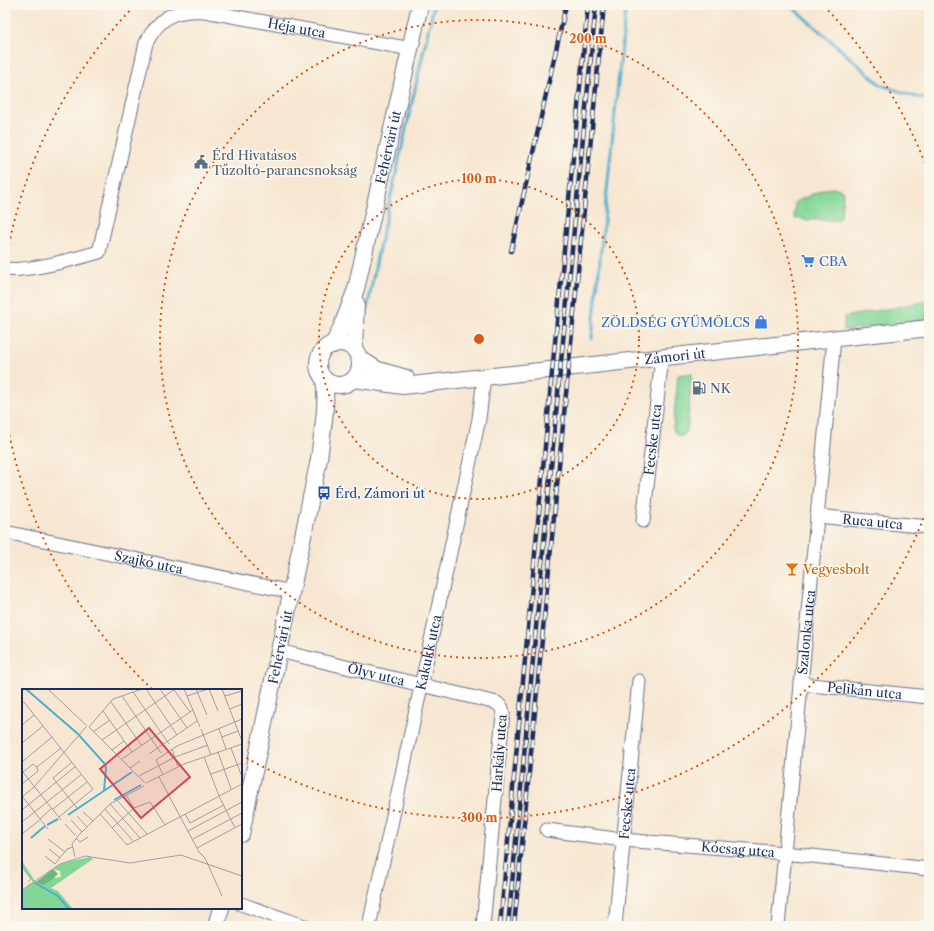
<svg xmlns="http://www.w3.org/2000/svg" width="934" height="931" font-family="'Libre Caslon Text',serif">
<rect width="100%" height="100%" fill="#fbf7ec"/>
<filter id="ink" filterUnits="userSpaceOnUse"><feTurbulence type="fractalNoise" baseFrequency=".025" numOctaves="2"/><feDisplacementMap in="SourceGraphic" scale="8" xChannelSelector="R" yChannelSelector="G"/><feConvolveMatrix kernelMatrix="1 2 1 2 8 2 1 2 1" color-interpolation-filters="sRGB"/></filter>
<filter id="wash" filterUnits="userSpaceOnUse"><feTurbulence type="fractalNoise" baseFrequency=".012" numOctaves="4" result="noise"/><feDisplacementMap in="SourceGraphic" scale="16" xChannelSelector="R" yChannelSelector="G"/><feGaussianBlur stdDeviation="0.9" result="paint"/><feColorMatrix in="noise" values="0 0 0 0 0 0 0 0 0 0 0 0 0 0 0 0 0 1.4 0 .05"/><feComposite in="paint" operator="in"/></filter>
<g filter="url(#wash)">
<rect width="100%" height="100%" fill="#f7e7d2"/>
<!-- green -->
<g fill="#83d697" stroke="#4f827a">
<polygon points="833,188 840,189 843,193 841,217 838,220 804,220 801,218 796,219 794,217 795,202 824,189"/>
<polygon points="929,301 929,320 844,330 844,317"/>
<polygon points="692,373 687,431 684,435 679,436 675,433 673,428 678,375"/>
</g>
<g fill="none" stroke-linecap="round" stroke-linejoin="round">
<!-- stream -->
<g stroke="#4fadcd" stroke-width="3">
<polyline points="790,5 881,85 916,97 929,99"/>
<polyline points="366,315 378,253 434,5"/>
<polyline points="592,338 626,5"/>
</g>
</g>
</g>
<g filter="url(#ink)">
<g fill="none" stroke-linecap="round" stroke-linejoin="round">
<!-- minor casing -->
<g stroke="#686f87" stroke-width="15">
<g id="minor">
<path id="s1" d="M5 269C29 272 75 259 99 252L146 43C160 16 175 9 205 11L411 49"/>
<path id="s2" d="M817 516 929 527"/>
<path id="s3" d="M643 521 662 358"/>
<path id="s4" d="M5 532 292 592"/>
<path id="s5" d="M279 651 497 703 502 708 503 714 483 926"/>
<path id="s6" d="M801 684 929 697"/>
<path id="s7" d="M547 830 623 840 785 853 929 869"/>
<polyline points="241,904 304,926"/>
<path id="s8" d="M369 926 479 419 484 377"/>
<path id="s9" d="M615 926 639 681"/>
<path id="s10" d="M778 926 834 339"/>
</g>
</g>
<!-- major casing -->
<g stroke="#686f87" stroke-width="18">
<g id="major">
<circle cx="339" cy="364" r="21"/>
<path id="s11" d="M333 345 342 326 356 289 420 5"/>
<polyline points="354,349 356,303"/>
<polyline points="360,359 378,370 406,378"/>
<path id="s12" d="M354 379 403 386 929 328"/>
<path id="s13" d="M241 834 319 459C322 433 328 405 324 379"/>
<polyline points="216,926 221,908"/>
</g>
</g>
<!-- minor -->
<use href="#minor" stroke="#fff" stroke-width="13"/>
<!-- major -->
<use href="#major" stroke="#fff" stroke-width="16"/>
<!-- rail casing -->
<g stroke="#1b2f5e" stroke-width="4.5">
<g id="rail">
<polyline points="511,251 566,5"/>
<polyline points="500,926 551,383 588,5"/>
<polyline points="508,926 559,382 596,5"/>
<polyline points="514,926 604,5"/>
</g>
</g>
<!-- rail -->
<use href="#rail" stroke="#fbf7ec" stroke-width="3" stroke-dasharray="9" stroke-linecap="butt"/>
</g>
</g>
<!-- distance rings -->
<g fill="none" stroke="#de5710" stroke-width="2" stroke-dasharray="2 4">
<circle cx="479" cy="339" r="160"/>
<circle cx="479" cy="339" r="319"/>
<path d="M928 507A479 479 0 0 1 243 756M152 689A479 479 0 0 1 5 410M5 268A479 479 0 0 1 134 6M824 6A479 479 0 0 1 928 171"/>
</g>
<!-- icons -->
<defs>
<g id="civic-bare" transform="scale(1.08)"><path d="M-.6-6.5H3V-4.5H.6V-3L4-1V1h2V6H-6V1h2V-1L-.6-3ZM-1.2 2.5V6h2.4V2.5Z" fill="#5c6f8a" stroke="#fbf7ec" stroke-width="2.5" paint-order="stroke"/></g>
<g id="supermarket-bare" transform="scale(1.08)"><path d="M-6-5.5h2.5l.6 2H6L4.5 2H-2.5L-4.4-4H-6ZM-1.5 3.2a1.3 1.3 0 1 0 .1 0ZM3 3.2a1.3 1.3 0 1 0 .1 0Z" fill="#3f7fe0" stroke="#fbf7ec" stroke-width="2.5" paint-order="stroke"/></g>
<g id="shop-bare" transform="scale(1.08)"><path d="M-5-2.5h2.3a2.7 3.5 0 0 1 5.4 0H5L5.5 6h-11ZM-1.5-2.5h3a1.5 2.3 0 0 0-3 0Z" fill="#3f7fe0" stroke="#fbf7ec" stroke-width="2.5" paint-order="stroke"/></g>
<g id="fuel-bare" transform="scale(1.08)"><path d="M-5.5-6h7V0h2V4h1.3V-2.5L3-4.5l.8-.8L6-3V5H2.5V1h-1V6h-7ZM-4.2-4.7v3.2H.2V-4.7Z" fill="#5c6f8a" stroke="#fbf7ec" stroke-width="2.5" paint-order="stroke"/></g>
<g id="bus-bare" transform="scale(1.08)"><path d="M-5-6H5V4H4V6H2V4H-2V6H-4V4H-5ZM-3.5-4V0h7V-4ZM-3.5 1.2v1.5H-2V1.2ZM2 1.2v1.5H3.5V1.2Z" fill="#1a4fb4" stroke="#fbf7ec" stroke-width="2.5" paint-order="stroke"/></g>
<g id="bar-bare" transform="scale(1.08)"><path d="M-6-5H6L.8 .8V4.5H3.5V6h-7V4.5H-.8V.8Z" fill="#e8710a" stroke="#fbf7ec" stroke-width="2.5" paint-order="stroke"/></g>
</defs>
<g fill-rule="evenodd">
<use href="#civic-bare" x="201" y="162"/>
<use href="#supermarket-bare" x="808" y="261"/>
<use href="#shop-bare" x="761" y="322"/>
<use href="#fuel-bare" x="699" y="388"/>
<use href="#bus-bare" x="324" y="493"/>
<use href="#bar-bare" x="792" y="569"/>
</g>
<g text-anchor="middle" stroke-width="3.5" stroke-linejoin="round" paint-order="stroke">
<!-- street labels -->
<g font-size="13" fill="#1b2f5e" stroke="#fbf7ec">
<text dy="5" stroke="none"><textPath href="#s1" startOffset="476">Héja utca</textPath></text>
<text dy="5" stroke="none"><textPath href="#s11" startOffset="206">Fehérvári út</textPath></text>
<text dy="5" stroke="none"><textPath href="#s12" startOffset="323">Zámori út</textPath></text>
<text dy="5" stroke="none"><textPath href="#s3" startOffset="82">Fecske utca</textPath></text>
<text dy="5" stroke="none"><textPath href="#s2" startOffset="56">Ruca utca</textPath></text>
<text dy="5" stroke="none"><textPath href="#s4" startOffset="147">Szajkó utca</textPath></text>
<text dy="5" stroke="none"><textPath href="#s10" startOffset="295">Szalonka utca</textPath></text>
<text dy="5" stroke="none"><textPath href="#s13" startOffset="191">Fehérvári út</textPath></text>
<text dy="5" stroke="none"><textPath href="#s8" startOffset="280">Kakukk utca</textPath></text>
<text dy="5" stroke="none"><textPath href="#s5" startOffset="100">Ölyv utca</textPath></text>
<text dy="5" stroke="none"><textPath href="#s6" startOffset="64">Pelikán utca</textPath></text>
<text transform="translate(499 753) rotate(-86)" y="5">Harkály utca</text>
<text dy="5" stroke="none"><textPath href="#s9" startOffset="123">Fecske utca</textPath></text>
<text dy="5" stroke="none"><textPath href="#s7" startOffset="192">Kócsag utca</textPath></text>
</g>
<!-- service labels -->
<g font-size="13" fill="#4e5e75" stroke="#fbf7ec" text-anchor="start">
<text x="212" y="160">Érd Hivatásos<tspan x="212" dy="15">Tűzoltó-parancsnokság</tspan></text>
<text x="710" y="393">NK</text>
</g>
<!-- shop labels -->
<g font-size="13" fill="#366cbe" stroke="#fbf7ec" text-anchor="start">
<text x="819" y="266">CBA</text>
<text x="750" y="327" text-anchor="end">ZÖLDSÉG GYÜMÖLCS</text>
</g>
<!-- transit labels -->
<g font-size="13" fill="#164399" stroke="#fbf7ec" text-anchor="start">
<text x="335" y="498">Érd, Zámori út</text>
</g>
<!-- food labels -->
<g font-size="13" fill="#c56008" stroke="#fbf7ec" text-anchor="start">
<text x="803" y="574">Vegyesbolt</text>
</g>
</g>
<!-- overview -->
<g transform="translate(22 689)">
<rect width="220" height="220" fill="#f7e7d2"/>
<path d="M68 168 71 170 29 199 36 202 51 220H0V202L11 193 0 177V172L13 192 21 196 32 187 33 189 39 188 38 182 31 180 36 177 37 180 36 177 40 174Z" fill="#83d697"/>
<path d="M31 180 36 185 28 192 21 196 14 193Z" fill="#6ab780"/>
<path fill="none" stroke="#4fadcd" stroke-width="2" d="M4 0 56 45 82 74 84 79 82 102M92 111 119 96M46 126 110 83M25 136 36 130M9 149 23 137M13 194 36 207 47 220"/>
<path fill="none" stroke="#9f9da4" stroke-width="1" d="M26 0 65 37M124 0 155 46M138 0 165 39M162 0 178 38M174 0 185 26M187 0 196 22M200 0 220 52M152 1 168 23M111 3 147 55M100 7 139 64M165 7 186 0M203 7 220 2M89 13 120 57M0 14 2 13 71 100 37 128M208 20 220 15M81 22 110 63M0 36 12 26M67 38 91 10 120 0M67 38 123 94M179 40 189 66M197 40 204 60M71 43 88 31M200 48 216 42M80 51 153 0M0 54 21 37M209 59 220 88M150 60 156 78M90 61 102 52M196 63 209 100M127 65 175 32M182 68 197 107 213 139M100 70 171 21M0 73 30 48M50 73 31 89 55 119M108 79 118 72M0 82 39 131M0 84 11 75 15 78M189 85 220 74M141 86 134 71 155 57 220 30M117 87 153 68 186 56M137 88 177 163 183 169 200 207M124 94 162 75 220 55M0 95 16 82 15 78 39 59M104 106 112 119M0 107 26 140M0 108 12 98 64 38M95 111 125 145M88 115 118 149M112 119 128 113 143 136M31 120 65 93M83 120 111 152M0 121 54 77M61 123 71 132M78 125 105 156 220 95M163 125 168 134 202 116M55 127 65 138M18 130 30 119M49 131 60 143M0 133 60 85M43 135 53 146M90 139 112 119M166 142 220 113M0 145 19 130M54 149 58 153 66 148M26 150 43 163M171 150 220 124M175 159 220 135M27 160 38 169M23 167 33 175 45 160 51 158M53 168 50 155 56 147 88 115 122 97M0 178 9 190 6 193M0 201 38 175 63 167 108 174 159 166 220 187"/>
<path fill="#d1495b" fill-opacity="0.15" stroke="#d1495b" stroke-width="2" d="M127 39 168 88 119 129 78 80Z"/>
<rect width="220" height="220" fill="none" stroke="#1b2f5e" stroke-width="2"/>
</g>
<circle cx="479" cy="339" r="6" fill="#de5710" stroke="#fbf7ec" stroke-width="2"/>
<g font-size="12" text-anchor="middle" font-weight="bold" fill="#de5710" stroke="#fbf7ec" stroke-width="3.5" stroke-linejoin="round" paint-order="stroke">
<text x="588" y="43">200 m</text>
<text x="479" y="183">100 m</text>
<text x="479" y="822">300 m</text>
</g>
<!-- margin -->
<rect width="934" height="931" fill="none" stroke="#fbf7ec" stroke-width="20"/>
</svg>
